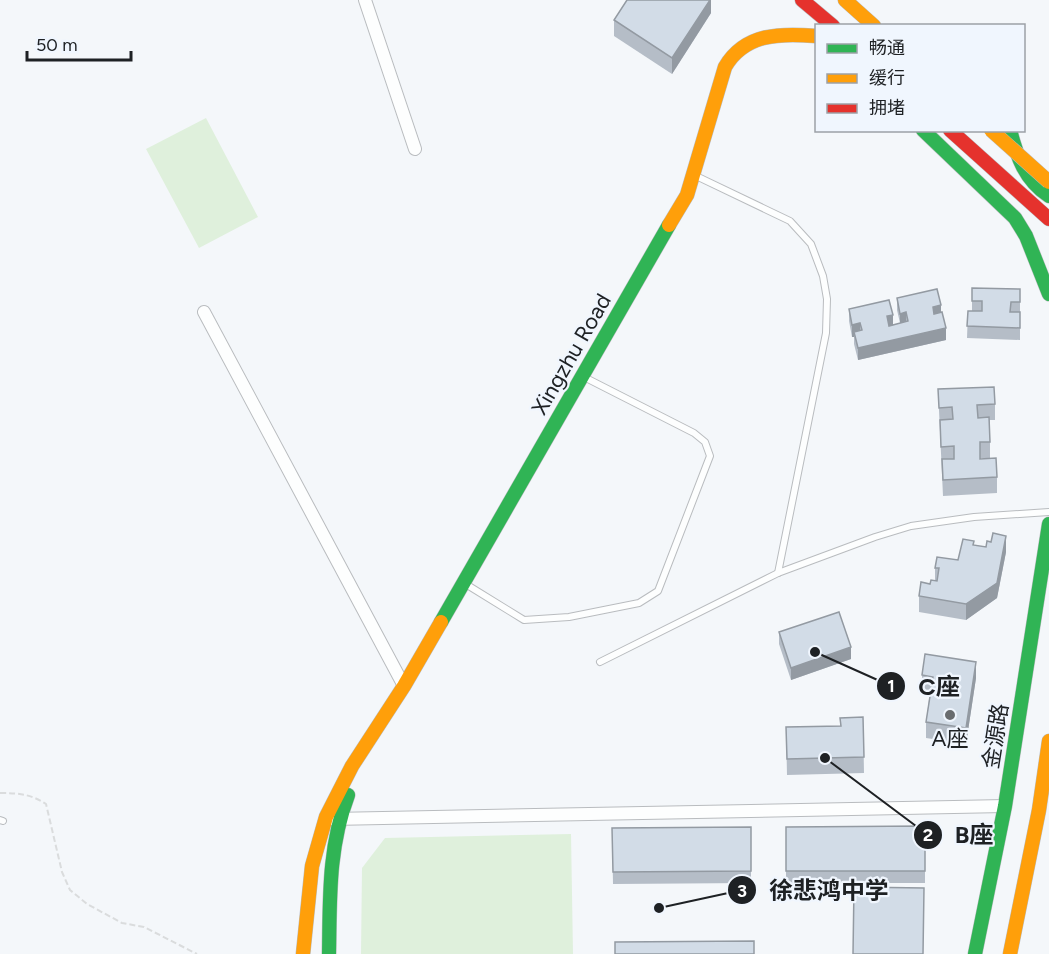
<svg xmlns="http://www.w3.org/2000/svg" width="1049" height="954" font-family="Figtree,'Noto Sans SC',sans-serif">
<rect width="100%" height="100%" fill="#f4f7fa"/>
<!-- grass -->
<g fill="#dff0dc">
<polygon points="206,118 258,217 199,248 146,149"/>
<polygon points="571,834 573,954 361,954 362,868 385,838"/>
</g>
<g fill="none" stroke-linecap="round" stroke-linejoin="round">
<!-- lane casing -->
<g stroke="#b9bcbf" stroke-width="8">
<g id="lane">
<polyline points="694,175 790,221 811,244 823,276 827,299 826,333 778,573"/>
<polyline points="464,583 524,620 569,617 639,603 658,591 710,456 705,442 694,433 584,377"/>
<polyline points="600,662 778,573 875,537 911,526 974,517 1049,512"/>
<polyline points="0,820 3,821"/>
</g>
</g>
<!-- street casing -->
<g stroke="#b9bcbf" stroke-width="14">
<g id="street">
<polyline points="365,0 415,149"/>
<polyline points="204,312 404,686"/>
<polyline points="332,819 1005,806"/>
</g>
</g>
<!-- fast casing -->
<g stroke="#b9bcbf" stroke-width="15">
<g id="fast">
<polyline points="923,130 1015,218 1026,236 1049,294"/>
<path d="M1010 130C1017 157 1025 180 1049 196"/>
<polyline points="441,622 669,225"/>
<path d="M329 954C330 899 328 848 348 795"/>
<polyline points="975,954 1005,806 1049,524"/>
</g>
</g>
<!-- slow casing -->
<g stroke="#b9bcbf" stroke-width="15">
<g id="slow">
<polyline points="845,0 874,26"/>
<path d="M669 225 687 195 725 67C745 33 781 33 816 36"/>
<polyline points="303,954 312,866 326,817 352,766 404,686 441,622"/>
<polyline points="1010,954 1039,810 1049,741"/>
</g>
</g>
<!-- jam casing -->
<g stroke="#b9bcbf" stroke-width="15">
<g id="jam">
<polyline points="802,0 833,26"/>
<polyline points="950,130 1049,219"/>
</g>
</g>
<!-- path -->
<path stroke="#dadcdd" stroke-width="2" stroke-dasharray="6 3" stroke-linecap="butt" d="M0 793C18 793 31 794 46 804L62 872 70 890 87 904 122 923 144 927 197 954"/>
<!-- lane -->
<use href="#lane" stroke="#fdfefe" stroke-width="6"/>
<!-- street -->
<use href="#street" stroke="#fdfefe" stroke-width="12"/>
<!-- fast -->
<use href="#fast" stroke="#30b455" stroke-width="14"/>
<!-- slow -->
<use href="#slow" stroke="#ff9f0a" stroke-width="14"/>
<!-- jam -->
<use href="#jam" stroke="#e5322d" stroke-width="14"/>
<!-- slow-bridge casing -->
<g stroke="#b9bcbf" stroke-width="15" stroke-linecap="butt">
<polyline id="slow-bridge" points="991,130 1049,182"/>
</g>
<!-- slow-bridge -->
<use href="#slow-bridge" stroke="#ff9f0a" stroke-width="14"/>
</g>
<!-- wall -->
<g fill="#b5bdc7">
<polygon points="711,0 711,13 672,74 614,36 614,20"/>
<polygon points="972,288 1020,289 1020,340 967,338 968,311 972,311"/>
<polygon points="897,298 941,312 946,340 858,360 854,344 854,337 852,337 849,321 849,309 893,325 900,323 897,310"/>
<polygon points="938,389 995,404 995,420 990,420 990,458 980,458 997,477 997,493 943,496"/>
<polygon points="1006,552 997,598 966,620 919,612 919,596 930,584 935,581 935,568 958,560"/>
<polygon points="779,632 851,659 791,680 779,644"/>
<polygon points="922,675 976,678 966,744 926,738 926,722 930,692 922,691"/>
<polygon points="863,717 864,773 787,775 786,727 840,726"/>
<polygon points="925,826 925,883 786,883 786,827"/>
<polygon points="751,827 751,883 613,884 612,828"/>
</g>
<!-- shaded-wall -->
<g fill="#939aa2">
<polygon points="710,0 711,0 711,13 672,74 672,58"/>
<polygon points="941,305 941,317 933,319 933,307"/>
<polygon points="906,312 906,324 900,326 900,314"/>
<polygon points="893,315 893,327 887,329 887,316"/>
<polygon points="860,323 860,335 854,332 854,337 852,337 852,325"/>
<polygon points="946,328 946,340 858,360 858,348"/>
<polygon points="1006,536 1006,552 997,598 966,620 966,604"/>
<polygon points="851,647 851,659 791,680 791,668"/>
<polygon points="976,662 976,678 966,744 966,728"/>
</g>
<!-- building -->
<g fill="#d2dce7" stroke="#939aa2" stroke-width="1.5">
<polygon points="627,0 710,0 672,58 614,20"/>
<polygon points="972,288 1020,289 1020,302 1011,302 1010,312 1020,312 1020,328 967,326 968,311 982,311 982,301 972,301"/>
<polygon points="937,289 941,305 933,307 934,314 942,312 946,328 858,348 854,332 862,330 860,323 852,325 849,309 889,300 893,315 887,316 889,326 908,321 906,312 900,314 897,298"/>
<polygon points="994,387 995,404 977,405 978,418 989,417 990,442 980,442 980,459 996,458 997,477 943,480 942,459 954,459 954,446 941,447 940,420 953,419 952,407 939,408 938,389"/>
<polygon points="993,533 1006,536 997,583 966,604 919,596 921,582 930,584 931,580 937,581 939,568 935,568 937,557 958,560 963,539 974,541 973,545 986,547 987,541 991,542"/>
<polygon points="839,612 851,647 791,668 779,632"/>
<polygon points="925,654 976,662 966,728 926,722 933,677 922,675"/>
<polygon points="863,717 864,757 787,759 786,727 841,726 840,718"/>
<polygon points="925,826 925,871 786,871 786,827"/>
<polygon points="751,827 751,871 613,872 612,828"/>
<polygon points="854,887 924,888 923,954 853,954"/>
<polygon points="754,941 754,954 615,954 615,942"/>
</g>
<!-- markers -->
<circle fill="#696c6f" stroke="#f0f6fe" stroke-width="2" cx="950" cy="715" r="6"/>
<g text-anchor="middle" stroke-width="4.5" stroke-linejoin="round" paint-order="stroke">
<!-- street labels -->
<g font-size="22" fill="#1e2124" stroke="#f0f6fe">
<text transform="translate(571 354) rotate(-60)" y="8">Xingzhu Road</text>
<text transform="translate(995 736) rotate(-81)" y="8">金源路</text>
</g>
<!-- poi labels -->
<g font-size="22" fill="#1e2124" stroke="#f0f6fe">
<text x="950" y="746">A座</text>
</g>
</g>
<!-- callouts -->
<path fill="none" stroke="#1e2124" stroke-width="2" d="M815 652L891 686M825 758L928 835M659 908L742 890"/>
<g fill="#1e2124" stroke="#f0f6fe" stroke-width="2">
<circle cx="815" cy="652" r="6"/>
<circle cx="825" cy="758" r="6"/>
<circle cx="659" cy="908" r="6"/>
<circle cx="891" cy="686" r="15"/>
<circle cx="928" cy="835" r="15"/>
<circle cx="742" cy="890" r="15"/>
</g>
<g font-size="18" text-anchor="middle" font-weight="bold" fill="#fff">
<text x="891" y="692">1</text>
<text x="928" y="841">2</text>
<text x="742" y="897">3</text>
</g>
<g font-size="24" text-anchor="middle" font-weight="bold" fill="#1e2124" stroke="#f0f6fe" stroke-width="4.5" stroke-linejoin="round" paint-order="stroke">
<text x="939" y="695">C座</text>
<text x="974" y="843">B座</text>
<text x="829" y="899">徐悲鸿中学</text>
</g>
<!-- legend -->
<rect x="815" y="24" width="210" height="108" fill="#f0f6fe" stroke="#9ca1a7" stroke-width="1.5"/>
<rect x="827" y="44" width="30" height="9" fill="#30b455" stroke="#9ca1a7" stroke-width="1.5"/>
<text x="869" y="54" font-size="18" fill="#1e2124">畅通</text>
<rect x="827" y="74" width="30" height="9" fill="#ff9f0a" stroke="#9ca1a7" stroke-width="1.5"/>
<text x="869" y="84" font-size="18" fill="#1e2124">缓行</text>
<rect x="827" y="104" width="30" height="9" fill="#e5322d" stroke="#9ca1a7" stroke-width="1.5"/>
<text x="869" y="114" font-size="18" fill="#1e2124">拥堵</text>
<!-- scale -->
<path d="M27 51v9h104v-9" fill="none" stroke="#1e2124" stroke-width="3"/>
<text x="36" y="51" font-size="18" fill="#1e2124" stroke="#f0f6fe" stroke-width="4.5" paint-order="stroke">50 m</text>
</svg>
